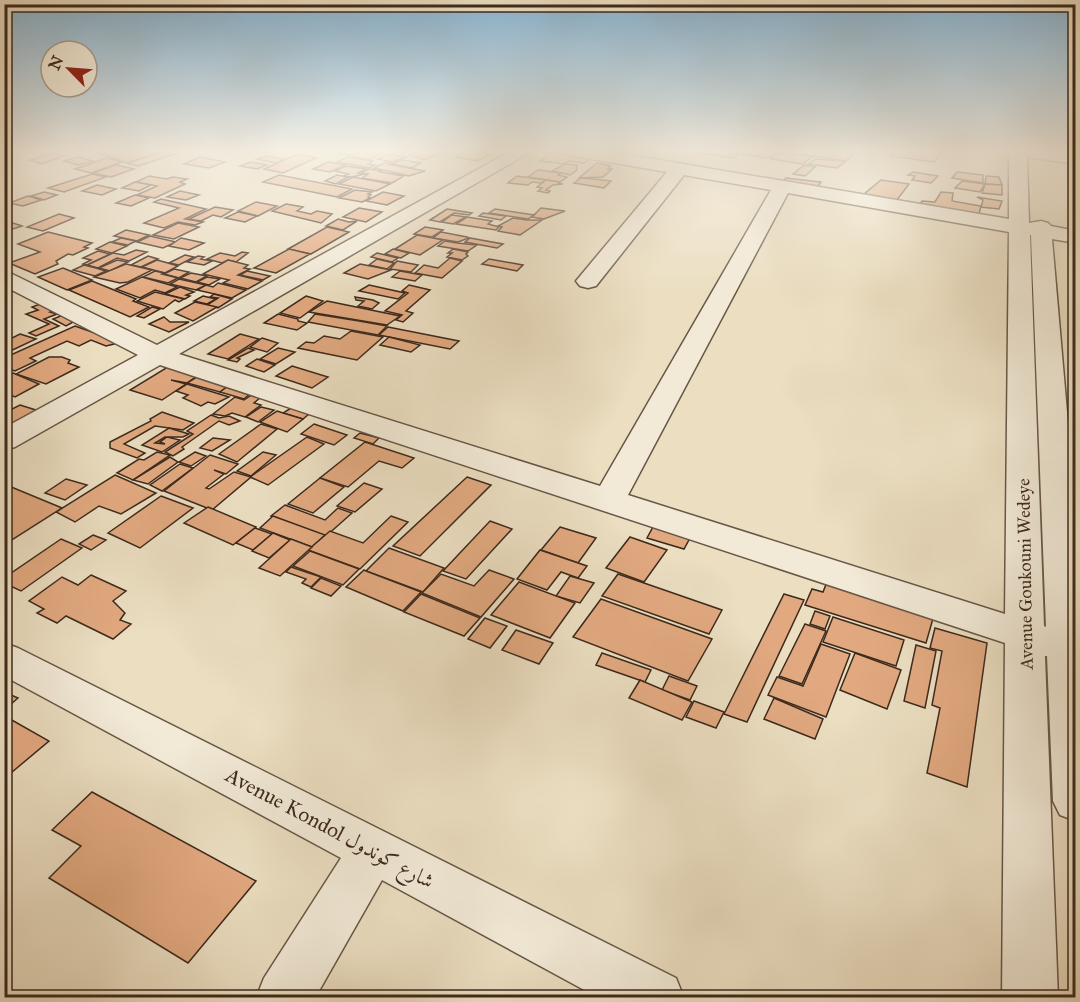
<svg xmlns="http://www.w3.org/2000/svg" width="1080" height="1002" font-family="'IM FELL Great Primer',Amiri,serif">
<rect width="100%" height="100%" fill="#ebdec1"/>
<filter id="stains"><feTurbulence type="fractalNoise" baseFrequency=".00333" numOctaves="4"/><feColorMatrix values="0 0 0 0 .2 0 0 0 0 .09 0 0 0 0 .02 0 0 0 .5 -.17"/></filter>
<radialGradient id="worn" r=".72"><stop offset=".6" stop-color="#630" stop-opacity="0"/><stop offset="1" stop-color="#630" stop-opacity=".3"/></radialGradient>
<!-- building -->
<g fill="#e2a980" stroke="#3d2a1d" stroke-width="1.5">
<polygon points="110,150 167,150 127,163 98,153"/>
<polygon points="343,150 373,150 384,152 369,160 339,153"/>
<polygon points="420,150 423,150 439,153 425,160 409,155"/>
<polygon points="468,150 469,150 490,154 477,161 455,157"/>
<polygon points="704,150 743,150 733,158 701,153"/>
<polygon points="747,150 770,150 777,151 768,158 742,154"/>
<polygon points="821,150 858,150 846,161 813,156"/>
<polygon points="899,150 944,150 934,162 890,156 892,152"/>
<polygon points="166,151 175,154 138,166 127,163"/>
<polygon points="52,153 64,156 42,164 30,160"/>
<polygon points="551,153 590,159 584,163 569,161 564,164 540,161"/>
<polygon points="778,153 813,156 803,164 771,159"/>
<polygon points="298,154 316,158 283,173 264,169"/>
<polygon points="389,154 406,157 393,162 378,159"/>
<polygon points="266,156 285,159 276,163 257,159"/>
<polygon points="79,157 93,161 78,165 64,161"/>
<polygon points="200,157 225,162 209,168 184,164"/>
<polygon points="348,157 373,161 368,164 375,165 369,168 337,162"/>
<polygon points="107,158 122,162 91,173 75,169"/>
<polygon points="816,159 846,161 837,168 808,164"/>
<polygon points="401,160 421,163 412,168 392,164"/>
<polygon points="388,161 391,162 388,164 425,171 409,176 374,168"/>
<polygon points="251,162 267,165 257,169 240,166"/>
<polygon points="328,162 345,165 330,172 313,169"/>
<polygon points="597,163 609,165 606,165 611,166 608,169 612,169 603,177 579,178"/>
<polygon points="565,164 577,165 577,170 570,175 552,171"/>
<polygon points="116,165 134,169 111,177 93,173"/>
<polygon points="804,165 815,167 805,176 793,174"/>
<polygon points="346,166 366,169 358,173 365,174 352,177 344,176 348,174 335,171"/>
<polygon points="369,169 382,171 380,172 404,176 392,183 362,178 368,174 361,173"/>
<polygon points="538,170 561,173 558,175 567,177 560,182 528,177"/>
<polygon points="913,172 938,176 931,183 912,180 915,176 908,175"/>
<polygon points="957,172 983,175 983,183 952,178"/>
<polygon points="92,174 106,177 64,192 48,188"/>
<polygon points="279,175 352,189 337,197 263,182"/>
<polygon points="337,175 348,177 336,184 325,181"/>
<polygon points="149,176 167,179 173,177 187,179 180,182 185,184 155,198 137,195 157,186 136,182"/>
<polygon points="517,176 545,180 541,183 532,182 528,185 508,183"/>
<polygon points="986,176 999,177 1002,185 985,184"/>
<polygon points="353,177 390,184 376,191 339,184"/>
<polygon points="581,178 594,179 611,181 604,188 574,183"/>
<polygon points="786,178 821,182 818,186 783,181"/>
<polygon points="546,180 559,182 558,183 563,184 553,185 546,190 550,191 548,193 538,191 542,188 537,187"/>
<polygon points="881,180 909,184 897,200 864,194"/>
<polygon points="962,181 985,184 980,192 955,188"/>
<polygon points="135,182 151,185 139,191 122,188"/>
<polygon points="985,184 1002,185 1002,195 982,193"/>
<polygon points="97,185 116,189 102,195 82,191"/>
<polygon points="355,190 372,192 368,194 371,195 368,197 370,198 362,202 339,198"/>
<polygon points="180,191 199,195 186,200 167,197"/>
<polygon points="44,192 57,195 44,200 31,196"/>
<polygon points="383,192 404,196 387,205 366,201"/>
<polygon points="941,192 953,193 952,201 981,206 979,214 920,205 922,201 935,202"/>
<polygon points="135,195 149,198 131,206 116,203"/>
<polygon points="28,196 41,200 23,206 9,203"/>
<polygon points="977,197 1002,201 999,209 981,207 983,200"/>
<polygon points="161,199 206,209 185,219 203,222 195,225 178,222 164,228 144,223 179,208 154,202"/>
<polygon points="256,202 277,206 258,216 238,211"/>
<polygon points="286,204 303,207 297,211 311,214 317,211 332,214 321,223 272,211"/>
<polygon points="215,207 233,210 221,217 213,215 201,221 189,219"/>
<polygon points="359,208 382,212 366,222 343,217"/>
<polygon points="541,208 565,211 544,219 532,217"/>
<polygon points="447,209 472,213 469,215 454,213 440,222 430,220"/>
<polygon points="495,209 534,215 528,219 489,213"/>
<polygon points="238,212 257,216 245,222 225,218"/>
<polygon points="483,213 506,216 501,220 479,216"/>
<polygon points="59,214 74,218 43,231 27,227"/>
<polygon points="452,215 466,217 453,224 442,222"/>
<polygon points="467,217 492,221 488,224 499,227 496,230 456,224"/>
<polygon points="513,218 527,220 542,220 520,235 498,231 502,227 498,226"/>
<polygon points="338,219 349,222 357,221 343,230 326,226"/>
<polygon points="4,220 22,226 4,232"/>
<polygon points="178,223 199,227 174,239 153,235"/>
<polygon points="327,227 349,232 311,254 288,249"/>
<polygon points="425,227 443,230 432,237 414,234"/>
<polygon points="126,230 149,235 137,241 114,236"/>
<polygon points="48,232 92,243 84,247 88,248 73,255 68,254 56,261 58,264 35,274 9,263 40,252 18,244"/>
<polygon points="441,232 467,237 469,238 458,242 433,238"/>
<polygon points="417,235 443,240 420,255 395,249"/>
<polygon points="150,236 176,242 163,248 137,242"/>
<polygon points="121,238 136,241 128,245 112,242"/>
<polygon points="181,238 204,243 189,250 169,246"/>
<polygon points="470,238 503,244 497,248 465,242"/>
<polygon points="445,241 457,243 477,245 468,251 438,246"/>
<polygon points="110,242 127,246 112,253 96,249"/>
<polygon points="289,249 310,254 276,273 254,268"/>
<polygon points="393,249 409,253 401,258 385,254"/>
<polygon points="453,249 468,252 466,254 468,256 462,260 447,257 452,253 448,253"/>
<polygon points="136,250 147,252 129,261 117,258 98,268 87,265 113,253 124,255"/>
<polygon points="98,251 110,254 87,265 83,264 91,260 83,258"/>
<polygon points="242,252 248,253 236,262 228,260 222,263 207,259 220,253 235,256"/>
<polygon points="377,253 398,258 392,262 371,257"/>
<polygon points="185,255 194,257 179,265 169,263"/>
<polygon points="148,256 158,259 141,267 131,265"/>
<polygon points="198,256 204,257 201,259 212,261 204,265 187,262"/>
<polygon points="450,258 462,261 442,278 415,273 424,265 438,268"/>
<polygon points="377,259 394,263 387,269 369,265"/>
<polygon points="489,259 523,265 517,271 482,264"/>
<polygon points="117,260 128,262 110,271 99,268"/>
<polygon points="157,260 168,263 178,266 165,273 142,267"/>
<polygon points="228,260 248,265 244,268 250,269 238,275 262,281 248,289 223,283 229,280 203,274"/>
<polygon points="397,261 418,265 411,272 390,269"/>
<polygon points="126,264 152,270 128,282 120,283 94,277"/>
<polygon points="360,264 391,270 368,279 344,273"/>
<polygon points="84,265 96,268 106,271 95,276 73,270"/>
<polygon points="63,268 92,280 67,290 38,277"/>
<polygon points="174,269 189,272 179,278 164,274"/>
<polygon points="155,271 164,273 162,274 178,278 168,283 143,277"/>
<polygon points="247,271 270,276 263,280 240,275"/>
<polygon points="400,271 422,275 415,281 392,277"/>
<polygon points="191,273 207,276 196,282 180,278"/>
<polygon points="142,277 177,287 165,293 155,290 140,298 116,289"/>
<polygon points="207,277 220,279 209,285 197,282"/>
<polygon points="179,279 206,285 196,290 170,284"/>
<polygon points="92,281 136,299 133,301 149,307 130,317 69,290"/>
<polygon points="218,283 246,290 232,298 197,290 206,285 213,287"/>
<polygon points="369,285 405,293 398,299 359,291"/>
<polygon points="409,285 430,290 406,311 413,313 403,322 396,320 402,315 385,311 408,293 402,291"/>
<polygon points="180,287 194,292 186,295 190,296 185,299 165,294"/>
<polygon points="155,292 184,299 179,302 175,300 163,309 137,301"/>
<polygon points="214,294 232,299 218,308 207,305 218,298 210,297"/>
<polygon points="203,296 216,299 207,304 194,301"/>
<polygon points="306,296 323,301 300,318 280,313"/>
<polygon points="355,297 373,300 379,303 372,309 358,306 364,301 356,300"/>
<polygon points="327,301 400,316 387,325 309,312"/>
<polygon points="45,302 54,310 50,312 57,314 44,319 59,326 36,336 29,333 49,324 26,314 38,310 32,307"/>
<polygon points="195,302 217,307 193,321 175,313"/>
<polygon points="152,307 160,309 144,318 137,316"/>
<polygon points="278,314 298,319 298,321 307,323 297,330 264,323"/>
<polygon points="315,314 359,321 387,326 378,335 308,322"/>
<polygon points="63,315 75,321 66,326 53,319"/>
<polygon points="164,317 170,322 189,322 169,332 149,324"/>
<polygon points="75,326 106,337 118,336 114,344 106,346 91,340 79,346 67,341 30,358 36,361 15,371 4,367 4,358"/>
<polygon points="388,327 459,341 450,349 379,335"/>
<polygon points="351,331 383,337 357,360 298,348 306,342 314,343 324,336 340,339"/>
<polygon points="20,334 36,339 4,354 4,342"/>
<polygon points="240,334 259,339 228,359 208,354"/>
<polygon points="389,337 420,345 411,352 380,345"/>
<polygon points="262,338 278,343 267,352 250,347"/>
<polygon points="248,348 254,350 237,358 240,359 237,362 228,360"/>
<polygon points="278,348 295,352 276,364 260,359"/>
<polygon points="49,357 62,357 70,360 68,363 79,367 46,384 16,374"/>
<polygon points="257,359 275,365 264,372 246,366"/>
<polygon points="171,365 200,374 187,383 171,380 186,384 162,400 130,390"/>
<polygon points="292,366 328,377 312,388 276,376"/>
<polygon points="13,373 39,384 15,397 4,392 4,377"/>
<polygon points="200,375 231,384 220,392 187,383"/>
<polygon points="187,384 229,397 215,404 208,402 201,406 183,398 188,395 176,391"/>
<polygon points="231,384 254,390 244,399 220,392"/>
<polygon points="253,394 261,397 254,403 261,405 245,417 232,413 225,416 213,414 235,397 244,400"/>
<polygon points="20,405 39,411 4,430 4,413"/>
<polygon points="261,407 274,410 258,422 246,417"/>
<polygon points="291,408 309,414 303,419 283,413"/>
<polygon points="277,411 283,413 303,419 287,432 260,422"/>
<polygon points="162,412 194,423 183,430 155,426 124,444 145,453 137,458 110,448 110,442 151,421 150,419"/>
<polygon points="211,415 219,418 229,416 240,421 229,425 219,421 182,447 184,449 173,456 165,452 193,434 187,431"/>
<polygon points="261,424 277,429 237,462 219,454"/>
<polygon points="314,424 347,435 334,445 301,434"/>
<polygon points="169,428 189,434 183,437 165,437 155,443 165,444 160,442 167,437 180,440 162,452 142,445"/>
<polygon points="360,433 379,438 373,444 354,438"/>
<polygon points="307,437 324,444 268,485 250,477"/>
<polygon points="213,438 230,440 212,451 200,448"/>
<polygon points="365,442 414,458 402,468 379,461 348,487 320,478"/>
<polygon points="157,452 170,455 133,480 117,473 139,459 144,460"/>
<polygon points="195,452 206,456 191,466 179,462"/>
<polygon points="263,452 276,455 251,476 237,471"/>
<polygon points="210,455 238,464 226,474 214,470 224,474 206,488 209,489 234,472 251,477 212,510 164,491"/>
<polygon points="170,457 178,462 148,484 133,480"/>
<polygon points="180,464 193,468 162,491 150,485"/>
<polygon points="115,475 156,493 121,514 99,506 75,522 56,512"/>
<polygon points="467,477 491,485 420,556 393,546"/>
<polygon points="320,478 344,487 313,513 288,504"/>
<polygon points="66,479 87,485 65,500 45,493"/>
<polygon points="364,483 382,489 355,512 337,506"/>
<polygon points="4,484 62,508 4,545"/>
<polygon points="161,496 193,508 140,548 108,533"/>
<polygon points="285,505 325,520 338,508 352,513 325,537 271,516"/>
<polygon points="208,507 256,527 233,545 184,523"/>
<polygon points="273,516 325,535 312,547 260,528"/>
<polygon points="391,516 408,522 360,569 308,550 330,531 363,543"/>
<polygon points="490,521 512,529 466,579 443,571"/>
<polygon points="560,527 596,538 578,563 541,550"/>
<polygon points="653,527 690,538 684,549 647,538"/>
<polygon points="255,528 272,534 253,550 236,543"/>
<polygon points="273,533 290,540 269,558 252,551"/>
<polygon points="93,535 106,540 91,550 79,544"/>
<polygon points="630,537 667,550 644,582 606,568"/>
<polygon points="61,539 82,548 21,591 4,583 4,578"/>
<polygon points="291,539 312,547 280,576 259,568"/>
<polygon points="389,548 444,568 423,592 366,571"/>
<polygon points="540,550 587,566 578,578 561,572 547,590 517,579"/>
<polygon points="310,551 359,569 343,585 293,566"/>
<polygon points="291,567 321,577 311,587 302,583 306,579 286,572"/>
<polygon points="364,570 366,571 421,592 403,611 346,587"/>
<polygon points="489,570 514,579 481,617 422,593 441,574 474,586"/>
<polygon points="618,574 722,610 709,634 602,596"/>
<polygon points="91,575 126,591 113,601 125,613 120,620 131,624 113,639 66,616 57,623 37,613 44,609 29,601 62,577 78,585"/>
<polygon points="570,576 594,583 580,603 556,596"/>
<polygon points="321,578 341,586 331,596 311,588"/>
<polygon points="519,582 575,603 550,638 491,615"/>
<polygon points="827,582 934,615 926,643 805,605 812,589 823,592"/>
<polygon points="421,594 480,618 464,636 404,612"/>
<polygon points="784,594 804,600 747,722 724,714"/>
<polygon points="601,599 712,639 688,681 573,637"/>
<polygon points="815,611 830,616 825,629 810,624"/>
<polygon points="833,617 904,640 896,666 823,642"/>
<polygon points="485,618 507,626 490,648 468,639"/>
<polygon points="805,624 826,631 802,684 779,676"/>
<polygon points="935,628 987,643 967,787 927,773 940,708 932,705 942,651 930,648"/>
<polygon points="516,630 553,643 539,664 502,650"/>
<polygon points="821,644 850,654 826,717 768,695 777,677 803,686"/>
<polygon points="916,645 936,651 925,708 904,701"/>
<polygon points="602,653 651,670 645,682 596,665"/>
<polygon points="855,653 901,670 887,709 840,690"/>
<polygon points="669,676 697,686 690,700 662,690"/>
<polygon points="640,680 692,702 682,720 629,698"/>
<polygon points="4,692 18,698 4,710"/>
<polygon points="774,698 823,719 815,739 764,719"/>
<polygon points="694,701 724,712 716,728 686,717"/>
<polygon points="10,719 49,741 5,778 4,723"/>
<polygon points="92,792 256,881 188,963 49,878 81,846 52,830"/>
</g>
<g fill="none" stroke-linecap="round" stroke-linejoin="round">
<!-- minor casing -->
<g stroke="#685746" stroke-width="3">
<g id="minor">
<path d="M513 150H534L179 354 600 486 771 190 684 175 596 286 588 288 580 286 576 281 667 172 568 155 560 150H600L1009 219V154L1006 150H1052L1076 154V164L1027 157 1029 223 1041 221 1048 223 1051 226 1076 231V243L1052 239 1076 516V821L1060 815 1053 801 1047 656H1045L1058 998H1002L1005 643 160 365 15 447 4 450V428L138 355 4 286V270L157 345ZM788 193 1009 232 1005 614 628 495ZM1030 235H1031L1046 627 1044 626Z"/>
<polygon points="4,643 18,648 676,978 684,998 599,998 382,880 315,998 256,998 264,978 341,858 4,676"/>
</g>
</g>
<!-- minor -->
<use href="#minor" fill="#f2ead7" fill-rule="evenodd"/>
</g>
<!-- sky -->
<linearGradient id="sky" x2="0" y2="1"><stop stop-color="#89b7d6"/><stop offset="0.52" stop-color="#f6f0e3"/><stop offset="1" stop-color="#f6f0e3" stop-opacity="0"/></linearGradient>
<rect width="1080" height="291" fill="url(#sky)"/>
<g text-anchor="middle" stroke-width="4.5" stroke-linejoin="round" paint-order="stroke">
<!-- street labels -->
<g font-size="18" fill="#3d2a1d" stroke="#f2ead7">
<text transform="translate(1025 574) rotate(-91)" y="6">Avenue Goukouni Wedeye</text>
</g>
<!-- near-street labels -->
<g font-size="21" fill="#3d2a1d" stroke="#f2ead7">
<text transform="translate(330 828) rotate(28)" y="7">Avenue Kondol شارع كوندول</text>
</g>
</g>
<!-- margin -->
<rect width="1080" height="1002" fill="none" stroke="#ebdec1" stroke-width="24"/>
<rect x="6" y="6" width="1068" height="990" fill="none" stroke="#3d2a1d" stroke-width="3"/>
<rect x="12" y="12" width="1056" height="978" fill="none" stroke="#3d2a1d" stroke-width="1.5"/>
<!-- north arrow -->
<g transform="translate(69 69) rotate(295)"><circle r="28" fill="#f2ead7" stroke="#aa9d8d" stroke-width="1.5"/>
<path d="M0-4.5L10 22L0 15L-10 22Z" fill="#8f2418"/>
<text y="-9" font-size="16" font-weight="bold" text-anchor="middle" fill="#3d2a1d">N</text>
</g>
<rect width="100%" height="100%" filter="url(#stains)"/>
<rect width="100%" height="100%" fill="url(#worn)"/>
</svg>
